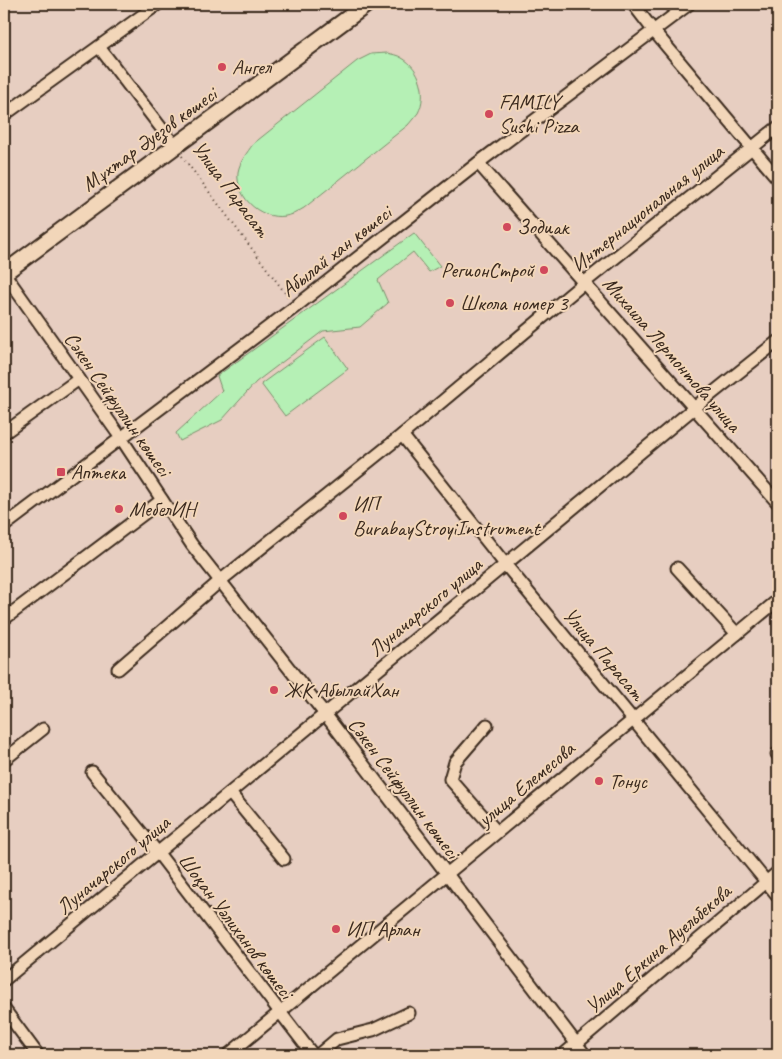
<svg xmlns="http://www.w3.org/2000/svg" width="782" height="1059" font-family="Caveat,sans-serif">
<rect width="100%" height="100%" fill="#e7cec1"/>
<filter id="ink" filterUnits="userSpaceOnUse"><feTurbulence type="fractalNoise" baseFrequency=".02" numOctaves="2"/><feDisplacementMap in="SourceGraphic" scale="10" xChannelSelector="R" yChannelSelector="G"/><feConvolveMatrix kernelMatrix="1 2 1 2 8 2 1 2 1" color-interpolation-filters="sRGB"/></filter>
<g filter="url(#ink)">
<!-- green -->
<g fill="#b5f0b5" stroke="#788d6a">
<path d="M387 53C391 54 398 55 402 58 420 68 428 94 418 113 415 117 411 121 408 125L304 208C300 210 295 214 290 215 264 223 235 199 238 172 240 161 247 153 253 144L357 61 371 54Z"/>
<polygon points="414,233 440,266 429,272 413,252 378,280 388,303 360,327 323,331 256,382 222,420 180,441 176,433 222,391 217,376"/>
<polygon points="325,337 348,369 285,416 261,384"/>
</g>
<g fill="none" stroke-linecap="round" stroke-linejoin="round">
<!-- minor casing -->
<g stroke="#3b2a1e" stroke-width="15">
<g id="minor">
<polyline points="633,4 653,30 778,179"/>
<polyline points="99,47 175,146"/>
<polyline points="4,115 158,4"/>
<polyline points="478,163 778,503"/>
<polyline points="4,273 121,438 192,545 325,714 585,1055"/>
<polyline points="4,433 79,379"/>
<polyline points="402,435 505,564 778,896"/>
<polyline points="4,526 295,307 478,163 689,4"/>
<polyline points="677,568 737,634"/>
<polyline points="4,619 162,500"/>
<polyline points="118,669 220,581 402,435 585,282 778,127"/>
<polyline points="487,725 455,762 450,779 497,832"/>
<polyline points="777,754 778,753"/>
<polyline points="4,760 43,729"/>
<polyline points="92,772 158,853 313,1055"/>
<polyline points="230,793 284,859"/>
<polyline points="4,980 694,408 778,341"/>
<polyline points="4,1009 38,1055"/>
<polyline points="228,1055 778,600"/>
<polyline points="318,1055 337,1039 373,1030 409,1013"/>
<polyline points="563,1055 778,872"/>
</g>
</g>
<!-- major casing -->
<g stroke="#3b2a1e" stroke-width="19">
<polyline id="major" points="4,273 367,4"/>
</g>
<!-- path -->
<polyline stroke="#3b2a1e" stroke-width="2" stroke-dasharray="1 4" stroke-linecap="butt" points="182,156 289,298"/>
<!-- minor -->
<use href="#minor" stroke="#f2d6b9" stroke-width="11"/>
<!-- major -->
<use href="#major" stroke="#f2d6b9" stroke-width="15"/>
</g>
</g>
<!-- markers -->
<g fill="#d1495b" stroke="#f2d6b9" stroke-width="2">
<circle cx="222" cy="67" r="5"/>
<circle cx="489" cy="114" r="5"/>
<circle cx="507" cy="227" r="5"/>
<circle cx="544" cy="270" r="5"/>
<circle cx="450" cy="303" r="5"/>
<rect x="56" y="467" width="10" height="10" rx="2.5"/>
<circle cx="119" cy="509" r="5"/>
<circle cx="343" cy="516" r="5"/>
<circle cx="274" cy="690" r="5"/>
<circle cx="599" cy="781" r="5"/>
<circle cx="336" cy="929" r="5"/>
</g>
<g text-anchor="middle" stroke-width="4" stroke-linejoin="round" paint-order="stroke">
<!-- poi labels -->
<g font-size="21" fill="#3b2a1e" stroke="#f2d6b9" text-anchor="start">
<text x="232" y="74">Ангел</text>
<text x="499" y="109">FAMILY<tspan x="499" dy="24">Sushi Pizza</tspan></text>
<text x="517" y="234">Зодиак</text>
<text x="534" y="277" text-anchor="end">РегионСтрой</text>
<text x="460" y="310">Школа номер 3</text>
<text x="71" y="479">Аптека</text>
<text x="353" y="511">ИП<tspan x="353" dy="24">BurabayStroyiInstrument</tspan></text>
<text x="129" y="516">МебелИН</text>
<text x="284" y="697">ЖК АбылайХан</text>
<text x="609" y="788">Тонус</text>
<text x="346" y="936">ИП Арлан</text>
</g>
<!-- street labels -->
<g font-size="21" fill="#3b2a1e" stroke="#f2d6b9">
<text transform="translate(149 139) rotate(-36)" y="7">Мұхтар Әуезов көшесі</text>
<text transform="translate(231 189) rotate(53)" y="7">Улица Парасат</text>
<text transform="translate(647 208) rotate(-39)" y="7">Интернациональная улица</text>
<text transform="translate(336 251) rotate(-38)" y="7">Абылай хан көшесі</text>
<text transform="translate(672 354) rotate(49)" y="7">Михаила Лермонтова улица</text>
<text transform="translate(118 404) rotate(55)" y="7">Сәкен Сейфуллин көшесі</text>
<text transform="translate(425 607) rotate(-40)" y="7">Луначарского улица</text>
<text transform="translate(604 654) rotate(50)" y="7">Улица Парасат</text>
<text transform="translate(526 784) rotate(-40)" y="7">улица Елемесова</text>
<text transform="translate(404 788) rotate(53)" y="7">Сәкен Сейфуллин көшесі</text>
<text transform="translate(113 865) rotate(-40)" y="7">Луначарского улица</text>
<text transform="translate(236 926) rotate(53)" y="7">Шоқан Уәлиханов көшесі</text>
<text transform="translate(658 949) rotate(-41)" y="7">Улица Еркина Ауельбекова</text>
</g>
</g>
<!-- margin -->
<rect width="782" height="1059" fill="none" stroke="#f2d6b9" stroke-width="20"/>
<rect x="10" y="10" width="762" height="1039" fill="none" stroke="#3b2a1e" stroke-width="2" filter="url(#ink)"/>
</svg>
